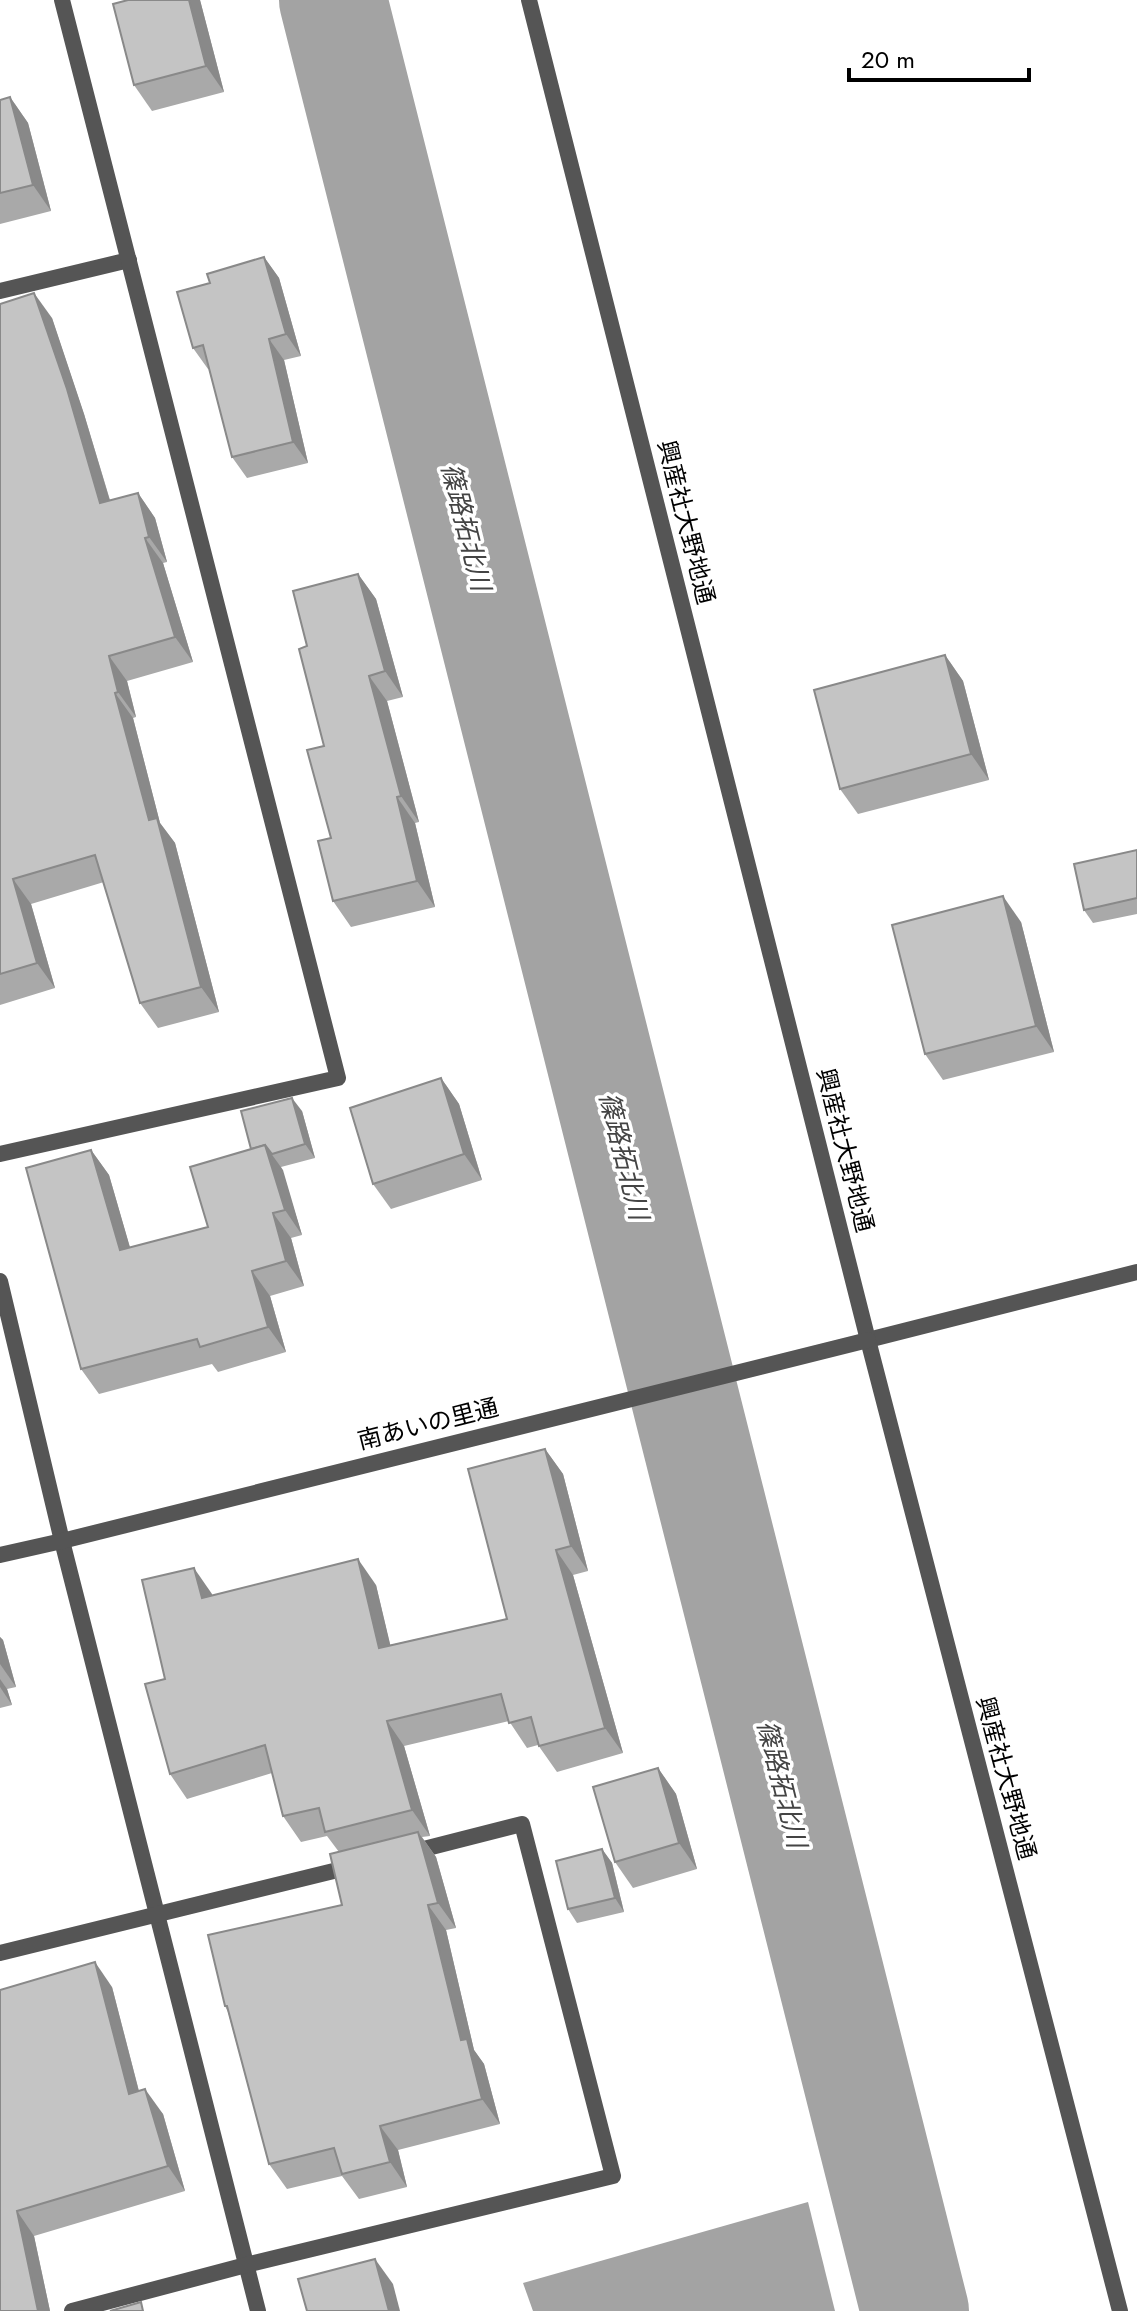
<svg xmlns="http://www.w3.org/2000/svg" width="1137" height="2311" font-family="Jost,'Noto Sans JP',sans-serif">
<rect width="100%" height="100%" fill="#fff"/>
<!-- water -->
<polygon fill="#a3a3a3" points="808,2202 835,2311 533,2311 523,2283"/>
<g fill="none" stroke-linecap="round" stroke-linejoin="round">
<!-- river -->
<polyline stroke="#a3a3a3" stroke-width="108" points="333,0 915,2311"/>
<!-- minor -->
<g stroke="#555" stroke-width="16">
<polyline points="0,291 129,260"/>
<polyline points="0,1154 338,1078 62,0"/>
<polyline points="0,1281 62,1541 258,2311"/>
<polyline points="868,1340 1137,1272"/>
<polyline points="0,1953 354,1866"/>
<polyline points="72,2311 246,2265 613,2176 522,1824 408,1853"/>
</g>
<!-- tertiary -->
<g stroke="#555" stroke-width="16">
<polyline points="529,0 868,1340 1120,2311"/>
<polyline points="0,1555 62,1541 868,1340"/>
</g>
</g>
<!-- wall -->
<g fill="#a9a9a9">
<polygon points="200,0 224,92 152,111 134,85"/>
<polygon points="10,97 28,123 51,211 0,224 0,100"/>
<polygon points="264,257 279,278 301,356 284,360 308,463 247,478 232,457 209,369 208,369 193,348 210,283"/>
<polygon points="0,304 52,318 84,414 110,500 138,493 155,518 167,562 163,563 193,662 127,681 136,717 133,718 160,823 175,843 219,1012 158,1028 140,1003 104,882 31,904 55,988 0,1005"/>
<polygon points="358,574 376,599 403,697 387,701 419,822 415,823 435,907 351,927 333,901 331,838 324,746 307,646"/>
<polygon points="945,655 963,681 989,780 858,814 840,789"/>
<polygon points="1137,851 1137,914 1093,923 1084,910"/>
<polygon points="1021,922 1054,1052 943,1080 925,1054"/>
<polygon points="441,1078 459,1104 482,1180 391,1209 373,1184"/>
<polygon points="302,1111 315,1158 281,1167 302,1235 291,1238 304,1286 270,1296 286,1352 218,1372 212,1364 99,1394 81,1369 91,1150 109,1175 130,1248 208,1227 251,1149"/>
<polygon points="545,1449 563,1474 588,1571 573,1575 623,1753 557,1772 538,1745 527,1748 509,1721 404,1746 430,1836 422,1837 436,1857 456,1928 446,1930 474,2050 484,2064 500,2124 398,2150 407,2187 359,2199 342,2176 287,2189 269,2164 228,2012 225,2006 342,1905 339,1852 327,1836 301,1842 283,1816 272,1773 187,1799 170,1774 165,1679 212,1594 212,1595 376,1585 390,1645 507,1619"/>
<polygon points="0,1637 3,1640 16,1687 7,1689 12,1705 0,1708"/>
<polygon points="658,1768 676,1794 697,1869 633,1888 615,1862"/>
<polygon points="602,1849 612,1863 624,1912 577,1923 568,1909"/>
<polygon points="112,1987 139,2091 163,2114 185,2191 34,2236 50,2311 0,2311 0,1990"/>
</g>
<!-- shaded-wall -->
<g fill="#898989">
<polygon points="189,0 200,0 224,92 206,66"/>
<polygon points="10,97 28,123 51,211 33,185"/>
<polygon points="264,257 279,278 301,356 286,334"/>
<polygon points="34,293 52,318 84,414 118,528 100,503"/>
<polygon points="269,339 284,360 308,463 293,442"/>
<polygon points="138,493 155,518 167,562 149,537"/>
<polygon points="145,538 163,563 193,662 175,637"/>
<polygon points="358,574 376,599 403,697 385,671"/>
<polygon points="945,655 963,681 989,780 971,754"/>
<polygon points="109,656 127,681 136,717 118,692"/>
<polygon points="369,676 387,701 419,822 401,796"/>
<polygon points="115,693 133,718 160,823 175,843 219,1012 201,987 149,820"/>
<polygon points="397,797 415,823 435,907 417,881"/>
<polygon points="13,879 31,904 55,988 37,963"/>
<polygon points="1003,896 1021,922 1054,1052 1036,1026"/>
<polygon points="441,1078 459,1104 482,1180 464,1154"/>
<polygon points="292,1098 302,1111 315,1158 305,1144"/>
<polygon points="265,1145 283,1170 302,1235 285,1210"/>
<polygon points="91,1150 109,1175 138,1275 120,1250"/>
<polygon points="273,1213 291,1238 304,1286 286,1261"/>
<polygon points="252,1271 270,1296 286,1352 268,1327"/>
<polygon points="545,1449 563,1474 588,1571 571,1546"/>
<polygon points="556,1550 573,1575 623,1753 605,1728"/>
<polygon points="358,1559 376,1585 397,1673 379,1648"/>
<polygon points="194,1568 212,1594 219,1623 202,1598"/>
<polygon points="0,1637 3,1640 16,1687 0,1664"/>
<polygon points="0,1679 7,1689 12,1705 0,1687"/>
<polygon points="387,1721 404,1746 430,1836 412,1810"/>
<polygon points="658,1768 676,1794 697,1869 679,1843"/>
<polygon points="418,1832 436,1857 456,1928 438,1903"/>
<polygon points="602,1849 612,1863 624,1912 615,1898"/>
<polygon points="428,1905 446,1930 474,2050 484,2064 500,2124 482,2099 461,2040"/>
<polygon points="95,1962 112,1987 146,2119 129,2094"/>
<polygon points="145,2089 163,2114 185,2191 168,2166"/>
<polygon points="380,2126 398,2150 407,2187 390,2162"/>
<polygon points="17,2211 34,2236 50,2311 38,2311"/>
<polygon points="375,2259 393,2284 400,2311 389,2311"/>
</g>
<!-- building -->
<g fill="#c4c4c4" stroke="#898989" stroke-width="2">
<polygon points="128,0 189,0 206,66 134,85 113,4"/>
<polygon points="10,97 33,185 0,193 0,100"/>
<polygon points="264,257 286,334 269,339 293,442 232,457 203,345 193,348 177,292 210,283 207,274"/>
<polygon points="34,293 67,389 100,503 138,493 149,537 145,538 175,637 109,656 118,692 115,693 149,820 157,818 201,987 140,1003 95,855 13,879 37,963 0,974 0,304"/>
<polygon points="358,574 385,671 369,676 401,796 397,797 417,881 333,901 318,841 331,838 307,750 324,746 299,649 307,646 293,591"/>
<polygon points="945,655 971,754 840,789 814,690"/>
<polygon points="1137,850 1137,898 1084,910 1074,864"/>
<polygon points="1003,896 1036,1026 925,1054 892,925"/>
<polygon points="441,1078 464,1154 373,1184 350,1108"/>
<polygon points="292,1098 305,1144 272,1154 265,1145 251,1149 241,1111"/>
<polygon points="265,1145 285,1210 273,1213 286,1261 252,1271 268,1327 200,1347 197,1339 81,1369 26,1168 91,1150 120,1250 208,1227 190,1167"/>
<polygon points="545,1449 571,1546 556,1550 605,1728 539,1746 531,1717 509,1723 501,1694 387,1721 412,1810 325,1832 319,1808 283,1816 265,1745 170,1774 145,1684 165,1679 142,1580 194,1568 202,1598 358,1559 379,1648 507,1619 468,1469"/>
<polygon points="658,1768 679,1843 615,1862 593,1787"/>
<polygon points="418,1832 438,1903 428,1905 461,2040 467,2039 482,2099 380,2126 390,2162 342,2174 334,2148 269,2164 227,2006 225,2006 208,1935 342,1905 330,1854"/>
<polygon points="602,1849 615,1898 568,1909 556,1861"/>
<polygon points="95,1962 129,2094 145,2089 168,2166 17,2211 38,2311 0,2311 0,1990"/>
<polygon points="375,2259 389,2311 307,2311 298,2279"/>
<polygon points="141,2302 143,2311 110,2311"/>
</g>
<g text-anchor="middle" stroke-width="7" stroke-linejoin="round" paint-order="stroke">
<!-- street labels -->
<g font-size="24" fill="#000" stroke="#fff">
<text transform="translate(686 522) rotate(76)" y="8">興産社大野地通</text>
<text transform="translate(845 1150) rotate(76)" y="8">興産社大野地通</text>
<text transform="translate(428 1424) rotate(-14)" y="8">南あいの里通</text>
<text transform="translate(1006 1778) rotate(75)" y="8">興産社大野地通</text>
</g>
<!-- water labels -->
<g font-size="26" font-style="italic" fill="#444" stroke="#fff">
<text transform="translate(466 527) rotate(76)" y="9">篠路拓北川</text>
<text transform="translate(624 1156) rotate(76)" y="9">篠路拓北川</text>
<text transform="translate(782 1784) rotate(76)" y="9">篠路拓北川</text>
</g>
</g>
<!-- scale -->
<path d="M849 68v12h180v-12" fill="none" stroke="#000000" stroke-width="4"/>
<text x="861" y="68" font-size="24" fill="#000000" stroke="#ffffff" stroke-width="6" paint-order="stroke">20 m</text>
</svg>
